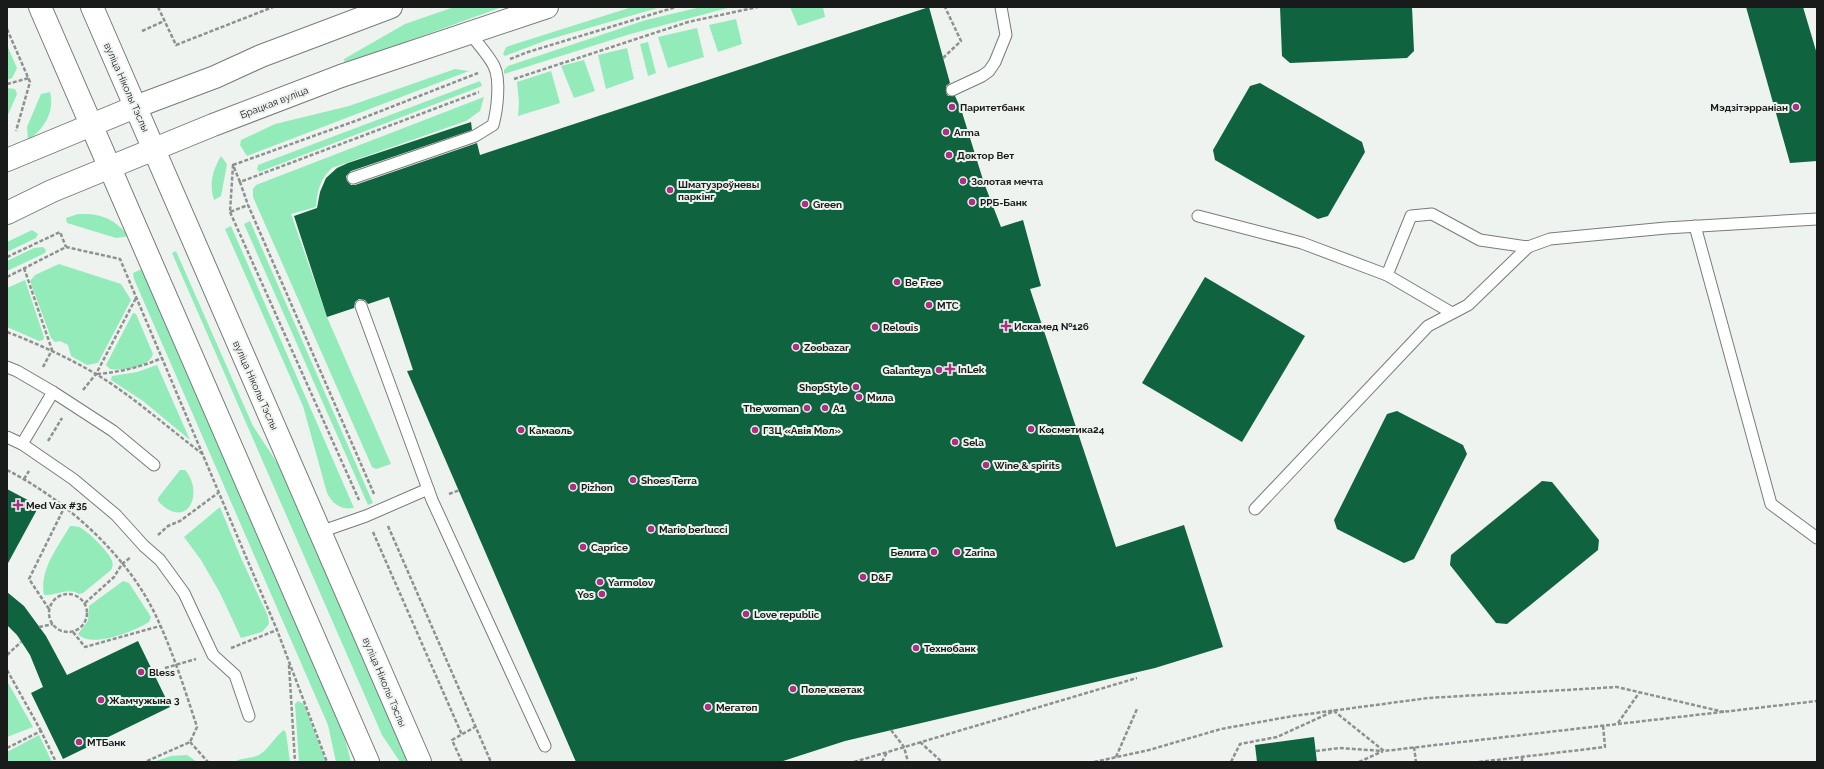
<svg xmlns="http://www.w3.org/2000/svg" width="1824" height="769" font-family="Raleway,sans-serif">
<rect width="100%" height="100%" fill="#eef3f0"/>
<!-- green -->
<g fill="#93ebba">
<polygon points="454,7 502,7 345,64 344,59 405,24"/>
<polygon points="632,7 661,7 547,40 505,56 503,54 506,47"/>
<polygon points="701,7 731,7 627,35 504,74 504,70 508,66 646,20"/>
<polygon points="790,7 823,7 825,17 798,26"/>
<polygon points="736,19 742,44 718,52 709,25"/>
<polygon points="697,28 704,57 668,68 658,37"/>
<polygon points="648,42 656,73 648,76 640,44"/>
<polygon points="7,45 17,68 12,78 7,80"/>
<polygon points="627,48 634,79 606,89 598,55"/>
<polygon points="584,60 595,91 574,98 561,66"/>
<polygon points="455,69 469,71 247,156 240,145 241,140 275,124 349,106"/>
<polygon points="551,71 560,103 518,116 519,103 517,82"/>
<polygon points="480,81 482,86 259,172 257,169 258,165"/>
<polygon points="7,88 15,89 17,94 7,117"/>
<path d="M50 92C55 112 44 129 28 140L27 127 41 94Z"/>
<path d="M484 97 480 111 466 121 332 168C320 179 317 191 316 207L291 214 327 317 391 464 376 469 372 467 253 197V189L256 185Z"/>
<path d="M221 156 227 164 221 196 214 200C209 184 212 171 221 156Z"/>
<path d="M78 214C101 213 113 218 129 236L116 238 67 223 66 218Z"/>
<polygon points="250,221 373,503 368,505 244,224"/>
<path d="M231 226 354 508C342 510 333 505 327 493L303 406 225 229Z"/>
<polygon points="32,230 38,234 36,238 7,252 7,242"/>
<polygon points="43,247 46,250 45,253 7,271 7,261 34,248"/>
<polygon points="176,251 253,426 289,481 412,762 400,762 382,735 172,253"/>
<polygon points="59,264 121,284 131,300 98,363 87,365 71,356 68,345 60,341 55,342 51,338 30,281 35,275"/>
<polygon points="142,269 341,723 351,762 336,762 328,725 134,279 133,273"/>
<polygon points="25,280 44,337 43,340 39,341 7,327 7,288"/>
<path d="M133 313 136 314 153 354C149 368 122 371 110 369L106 365 108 361Z"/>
<polygon points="157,365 190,440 143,401 111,380 112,376 137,372"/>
<path d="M180 470H185C205 493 187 532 158 501V498Z"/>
<polygon points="220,507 241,558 268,616 269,624 262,632 241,638 220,593 201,560 184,537"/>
<path d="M70 526C73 526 76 526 79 527 88 531 109 552 112 561 113 564 113 567 111 570L83 593 79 594C67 587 57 596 44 595 39 570 58 547 70 526Z"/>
<path d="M123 581 129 583 151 617 149 622C135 631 91 649 78 634L88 621 89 606Z"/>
<polygon points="7,681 33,727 7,737"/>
<polygon points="298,701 304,704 326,762 299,762 295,704"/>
<path d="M284 730 286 733 290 762H235C242 757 251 759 259 755 270 748 274 737 284 730Z"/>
<polygon points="39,735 52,762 7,762 7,752"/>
<polygon points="187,755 197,762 153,762 171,756"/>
</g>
<!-- building -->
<g fill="#0f633f">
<polygon points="929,7 950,83 946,86 946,93 948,96 955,96 961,109 984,183 1001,227 1023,220 1041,286 1030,289 1116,547 1184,525 1223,647 1155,668 845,741 780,762 576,762 407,371 413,370 389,297 368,304 365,300 359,299 355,302 354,308 327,317 294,216 317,208 320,192 326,178 337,168 348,163 471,122 472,130 351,171 346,176 347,181 351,185 355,185 477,143 480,155"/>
<polygon points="1280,7 1412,7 1414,51 1407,58 1290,63 1282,56"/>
<polygon points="1746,7 1803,7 1817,54 1817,161 1790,163"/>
<polygon points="1260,83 1362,142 1365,152 1328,216 1318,219 1215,160 1213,150 1250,86"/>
<polygon points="1205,277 1305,336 1242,442 1142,383"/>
<polygon points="1397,411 1463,445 1467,454 1414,559 1404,563 1337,529 1334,520 1387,414"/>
<polygon points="1542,481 1552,482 1599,540 1598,550 1507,624 1496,623 1450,565 1451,555"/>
<polygon points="7,489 39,506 7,565"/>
<polygon points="7,592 24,606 46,636 67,675 138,641 170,707 63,759 31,693 43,687 30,655 17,635 7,625"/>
<polygon points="1314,737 1317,762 1257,762 1255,745"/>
</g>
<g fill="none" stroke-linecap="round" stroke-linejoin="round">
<!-- lane casing -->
<g stroke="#777c79" stroke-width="13">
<g id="lane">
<polyline points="952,90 982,76 989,71 995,62 1006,35 1001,7"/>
<path d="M353 178 475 136 493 125C497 111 501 80 494 66 488 54 477 43 469 32"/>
<polyline points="1198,216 1302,243 1387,275 1411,216 1432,214 1480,240 1528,247 1550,239 1666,228 1817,219"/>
<polyline points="1695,226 1771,504 1817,538"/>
<polyline points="1387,275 1452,313"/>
<polyline points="361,306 432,500 545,746"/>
<polyline points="7,367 17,371 53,392 113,431 154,465"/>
<polyline points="7,437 22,444 73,479 116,515 144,546 160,560 184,593 213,655 235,675 249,716"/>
<polyline points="22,444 53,392"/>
<polyline points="1255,509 1428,326 1468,305 1528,247"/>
<polyline points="320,532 366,516 428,489"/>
</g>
</g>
<!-- secondary casing -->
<g stroke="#777c79" stroke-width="24">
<g id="secondary">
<polyline points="40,7 368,762"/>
<polyline points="92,7 420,762"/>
<polyline points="7,160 135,107 215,77 261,56 391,7"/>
<polyline points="7,213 52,191 213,125 341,76 547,7"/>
</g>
</g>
<!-- path -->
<g stroke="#8d918f" stroke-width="2.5" stroke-dasharray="4 2" stroke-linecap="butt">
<polyline points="158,7 176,45 273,7"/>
<polyline points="7,29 30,82 16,131"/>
<polyline points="142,31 164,21"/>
<polyline points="943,58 961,41 945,7"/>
<polyline points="510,59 528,52 676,7"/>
<polyline points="514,79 688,22 758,7"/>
<polyline points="7,84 29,78"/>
<polyline points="233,165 358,120 478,73"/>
<polyline points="240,182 233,165 230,212 248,205"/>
<polyline points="230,212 359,500"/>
<polyline points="7,257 60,232 66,247"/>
<polyline points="24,268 52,350 43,367"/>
<polyline points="7,277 66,247 120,259 277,630 327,762"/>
<path d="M7 332C38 344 67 357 96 374 134 397 168 428 204 455"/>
<path d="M97 374C121 372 141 367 162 358"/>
<polyline points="83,390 96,374 136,298"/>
<polyline points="48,441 62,418"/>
<path d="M7 470C66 500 128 556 156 616 173 652 185 690 197 727L190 742 145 762"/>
<polyline points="24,479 29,471"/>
<polyline points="374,494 248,205 240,182 479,92"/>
<polyline points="449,494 460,490"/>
<polyline points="388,526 491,762"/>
<polyline points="373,532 462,735"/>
<polyline points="158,535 168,526 180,521 218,493"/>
<circle cx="68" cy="613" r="19"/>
<polyline points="85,603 114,577 122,564 131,557"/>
<polyline points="49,609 29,579 64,508"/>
<polyline points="39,627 53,624"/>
<polyline points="73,632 85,647 160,626"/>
<polyline points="231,648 277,630"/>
<polyline points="7,655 21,642"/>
<polyline points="289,665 295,762"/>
<polyline points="165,668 196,659"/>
<polyline points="7,670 41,731"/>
<polyline points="1618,723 1639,693"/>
<polyline points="891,730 904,747 908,762"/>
<polyline points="190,742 208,762"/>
<polyline points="920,742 942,762"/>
<polyline points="1414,747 1416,762"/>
<polyline points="7,748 41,731 56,762"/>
<polyline points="1316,751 1339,748 1383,751"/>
<polyline points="1116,757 1137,709"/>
<polyline points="1522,757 1522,762"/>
<polyline points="462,762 452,740 475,727"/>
<polyline points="854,762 1137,678"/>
<polyline points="882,762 887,752"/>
<polyline points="1094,762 1149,750 1221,729 1293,716 1428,698 1617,687 1724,712"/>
<polyline points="1231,762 1240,744 1277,737 1334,711 1384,751 1817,701"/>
<polyline points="1359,762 1383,751"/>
<polyline points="1479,762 1605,747 1603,725"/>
</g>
<!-- lane -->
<use href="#lane" stroke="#fff" stroke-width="11"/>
<!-- secondary -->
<use href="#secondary" stroke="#fff" stroke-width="22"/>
</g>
<!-- markers -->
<g fill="#ac3081" stroke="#eef3f0" stroke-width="1.5">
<circle cx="952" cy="107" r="4"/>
<circle cx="1796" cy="107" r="4"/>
<circle cx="946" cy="132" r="4"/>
<circle cx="949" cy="155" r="4"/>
<circle cx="963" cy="181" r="4"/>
<circle cx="670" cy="190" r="4"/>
<circle cx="972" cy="202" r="4"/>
<circle cx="805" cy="204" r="4"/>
<circle cx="897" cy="282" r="4"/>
<circle cx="929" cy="305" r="4"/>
<path d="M1004 320h4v4h4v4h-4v4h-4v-4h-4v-4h4z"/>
<circle cx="875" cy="327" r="4"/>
<circle cx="796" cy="347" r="4"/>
<path d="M948 363h4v4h4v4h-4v4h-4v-4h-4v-4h4z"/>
<circle cx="939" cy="370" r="4"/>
<circle cx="856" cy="387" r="4"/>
<circle cx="859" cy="397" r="4"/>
<circle cx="807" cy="408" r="4"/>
<circle cx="825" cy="408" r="4"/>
<circle cx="1031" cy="429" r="4"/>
<circle cx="521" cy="430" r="4"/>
<circle cx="755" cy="430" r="4"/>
<circle cx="955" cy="442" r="4"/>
<circle cx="986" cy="465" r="4"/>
<circle cx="633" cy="480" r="4"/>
<circle cx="573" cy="487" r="4"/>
<path d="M16 499h4v4h4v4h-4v4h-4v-4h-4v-4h4z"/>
<circle cx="651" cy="529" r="4"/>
<circle cx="583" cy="547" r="4"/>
<circle cx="934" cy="552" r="4"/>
<circle cx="957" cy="552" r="4"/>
<circle cx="863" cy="577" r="4"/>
<circle cx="600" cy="582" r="4"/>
<circle cx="602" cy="594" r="4"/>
<circle cx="746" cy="614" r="4"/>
<circle cx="916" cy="648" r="4"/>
<circle cx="141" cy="672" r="4"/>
<circle cx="793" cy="689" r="4"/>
<circle cx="101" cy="700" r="4"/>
<circle cx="708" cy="707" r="4"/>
<circle cx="79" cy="742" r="4"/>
</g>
<g text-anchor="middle" stroke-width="4" stroke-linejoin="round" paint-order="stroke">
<!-- street labels -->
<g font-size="10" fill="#191b1a" stroke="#eef3f0">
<text transform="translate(127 87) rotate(66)" y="4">вуліца Ніколы Тэслы</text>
<text transform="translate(274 102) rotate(-21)" y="4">Брацкая вуліца</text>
<text transform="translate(256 385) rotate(66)" y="4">вуліца Ніколы Тэслы</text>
<text transform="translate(385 682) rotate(67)" y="4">вуліца Ніколы Тэслы</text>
</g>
<!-- poi labels -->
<g font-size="10" font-weight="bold" fill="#191b1a" stroke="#eef3f0" text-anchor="start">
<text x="960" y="111">Паритетбанк</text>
<text x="1788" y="111" text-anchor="end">Мэдзітэрраніан</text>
<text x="954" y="136">Arma</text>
<text x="957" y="159">Доктор Вет</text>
<text x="971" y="185">Золотая мечта</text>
<text x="678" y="188">Шматузроўневы<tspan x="678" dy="12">паркінг</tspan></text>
<text x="980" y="206">РРБ-Банк</text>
<text x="813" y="208">Green</text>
<text x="905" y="286">Be Free</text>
<text x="937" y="309">МТС</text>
<text x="1014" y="330">Искамед №126</text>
<text x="883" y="331">Relouis</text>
<text x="804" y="351">Zoobazar</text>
<text x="958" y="373">InLek</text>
<text x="931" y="374" text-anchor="end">Galanteya</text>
<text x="848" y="391" text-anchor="end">ShopStyle</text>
<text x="867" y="401">Мила</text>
<text x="799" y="412" text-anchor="end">The woman</text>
<text x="833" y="412">А1</text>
<text x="1039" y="433">Косметика24</text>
<text x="529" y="434">Камаоль</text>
<text x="763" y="434">ГЗЦ «Авія Мол»</text>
<text x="963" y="446">Sela</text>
<text x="994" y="469">Wine &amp; spirits</text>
<text x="641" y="484">Shoes Terra</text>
<text x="581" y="491">Pizhon</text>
<text x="26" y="509">Med Vax #35</text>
<text x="659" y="533">Mario berlucci</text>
<text x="591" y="551">Caprice</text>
<text x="926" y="556" text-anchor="end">Белита</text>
<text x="965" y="556">Zarina</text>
<text x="871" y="581">D&amp;F</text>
<text x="608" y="586">Yarmolov</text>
<text x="594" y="598" text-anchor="end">Yos</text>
<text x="754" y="618">Love republic</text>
<text x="924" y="652">Технобанк</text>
<text x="149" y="676">Bless</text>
<text x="801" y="693">Поле кветак</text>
<text x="109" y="704">Жамчужына 3</text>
<text x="716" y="711">Мегатоп</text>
<text x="87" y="746">МТБанк</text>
</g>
</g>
<!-- border -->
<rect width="1824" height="769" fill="none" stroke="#191b1a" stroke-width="16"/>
</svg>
